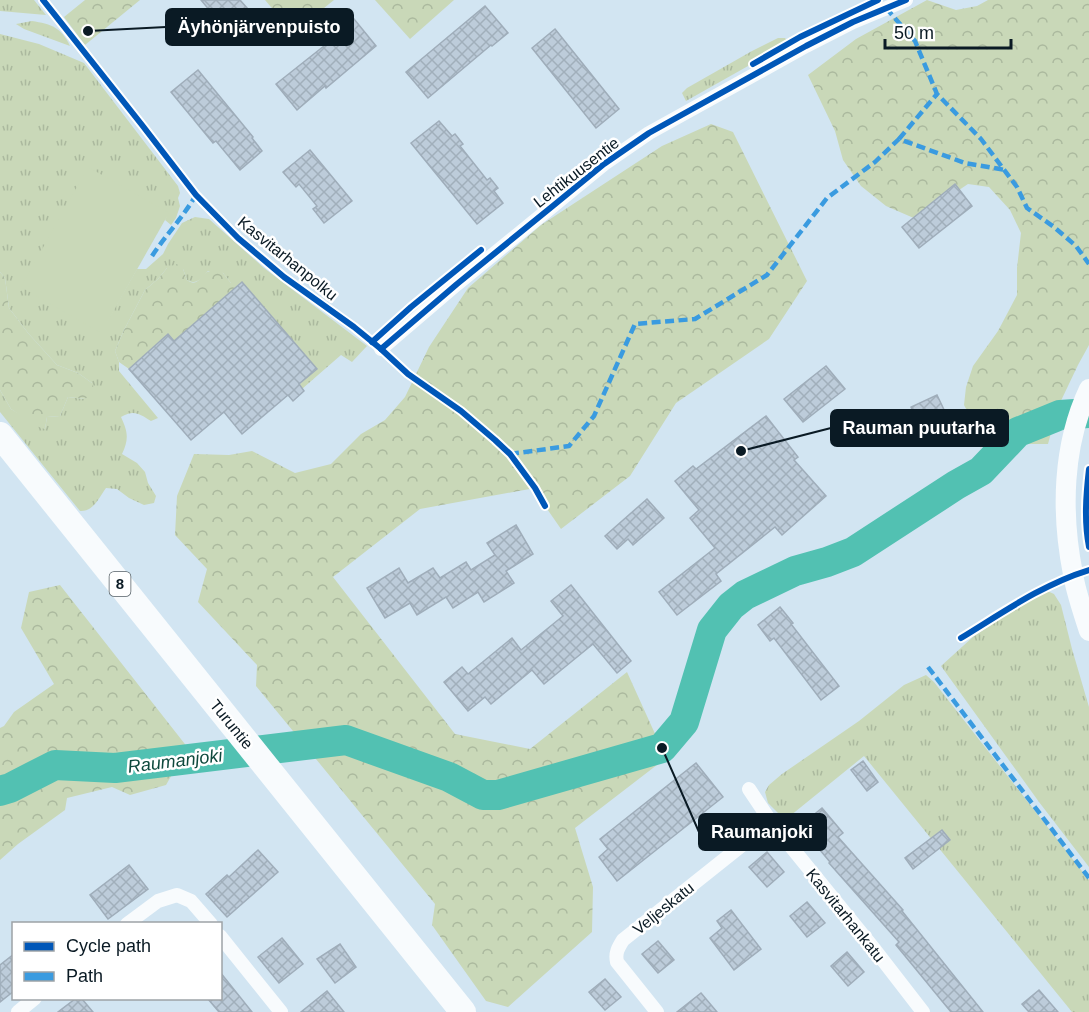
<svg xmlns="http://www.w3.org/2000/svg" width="1089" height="1012" font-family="Helvetica,sans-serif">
<defs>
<pattern id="grass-tufts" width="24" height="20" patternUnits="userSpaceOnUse" patternTransform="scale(1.5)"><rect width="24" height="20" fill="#c9d8b8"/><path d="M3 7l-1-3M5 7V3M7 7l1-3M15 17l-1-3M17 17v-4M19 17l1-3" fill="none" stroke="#abb99e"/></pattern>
<pattern id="forest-crowns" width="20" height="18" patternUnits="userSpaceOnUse" patternTransform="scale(1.5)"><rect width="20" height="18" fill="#c9d8b8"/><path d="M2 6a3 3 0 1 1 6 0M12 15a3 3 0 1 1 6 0" fill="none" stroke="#abb99e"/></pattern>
<pattern id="building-cross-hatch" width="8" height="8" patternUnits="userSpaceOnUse" patternTransform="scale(1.5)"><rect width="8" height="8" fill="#bdccda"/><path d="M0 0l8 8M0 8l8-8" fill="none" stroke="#a1afbb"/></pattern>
</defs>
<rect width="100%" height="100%" fill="#d2e5f2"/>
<!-- grass -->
<g fill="url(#grass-tufts)">
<polygon points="0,0 34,0 46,15 0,11"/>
<path d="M32 21C51 24 61 27 70 46L24 29 16 24Z"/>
<path d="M0 34 39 44 84 63 178 186 180 193 178 198 180 206 176 218 171 225 165 220 168 213 101 332 137 269H146L163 254 168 244 182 223 195 217 209 219 264 268 367 346 352 362 341 355 302 389 299 385 316 369 231 283 223 273 208 271C201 278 197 286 187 280L183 269 167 268 158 279 145 290 124 330 115 351 119 362V371L158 418 151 421C140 414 134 409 121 417 128 432 129 439 122 454L137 463 145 472 148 483 156 496 154 503 144 505 129 498 117 489 106 488C99 498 93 512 80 511L0 412V390L11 409 45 429 47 417 60 416 68 397 85 399 92 383 78 373 57 365 28 333 9 308 5 278 0 272Z"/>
<polygon points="778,38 785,38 789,43 686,101 682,93 687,88 752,51"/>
<polygon points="1045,590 1054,594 1061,605 1072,649 1089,707 1089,867 1039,802 941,666 974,636"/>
<polygon points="926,675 934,682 1089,880 1089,1012 1072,1012 864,756 785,820 768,803 765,792 769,785 782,774 859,721 904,685"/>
</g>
<!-- forest -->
<g fill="url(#forest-crowns)">
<polygon points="85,0 140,0 85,45 64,17"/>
<polygon points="265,0 334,0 293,33"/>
<polygon points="375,0 454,0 410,39"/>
<polygon points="927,0 956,10 977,6 988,0 1089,0 1089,345 1078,365 1058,407 1048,444 1016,444 993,452 987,449 964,405 966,387 973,366 998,331 1017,295 1017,268 1021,233 1010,210 989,187 968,184 916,219 886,206 861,186 843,160 835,131 808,75 856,39"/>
<polygon points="711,124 733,132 807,281 769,339 676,403 630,476 561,529 545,506 535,488 420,509 333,577 455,734 530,749 627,672 666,758 575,828 593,887 592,932 508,1007 486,1001 432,925 435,904 256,686 257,665 198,602 207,569 175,535 177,496 194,454 229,455 252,451 295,473 331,464 361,434 385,420 405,397 429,347 468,288 541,225 662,146"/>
<path d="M177 264 183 269 187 280C198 287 198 278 207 272 210 271 213 270 217 269L223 273 231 283 239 279 242 282 174 341 168 335 129 369 119 362 115 351 124 330 145 290 158 279 167 268Z"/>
<polygon points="0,272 5,278 9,308 28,333 57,365 78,373 92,383 95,392 85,399 68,397 60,416 47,417 45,429 36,426 11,409 0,390"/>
<polygon points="60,585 188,748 92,764 52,758 5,784 0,785 0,728 4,726 14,712 54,684 21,628 29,592"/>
<polygon points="174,771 166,785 130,795 112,787 67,798 65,810 18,844 0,860 0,801 60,775 119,776"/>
</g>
<!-- garden -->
<polygon fill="#c9d8b8" points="88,167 169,213 101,333 21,287"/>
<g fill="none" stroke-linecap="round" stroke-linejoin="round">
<!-- river -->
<polyline stroke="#52c1b2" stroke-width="30" points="0,791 10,788 55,765 115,768 346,740 449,777 483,795 498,795 662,748 684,722 712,630 731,606 745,595 795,571 827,562 853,552 956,485 981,471 1018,432 1060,415 1089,413"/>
</g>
<!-- building -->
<g fill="url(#building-cross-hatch)" stroke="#9fadba" stroke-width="1.5">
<polygon points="201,0 240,0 247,8 219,30 207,15 211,12"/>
<polygon points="485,6 508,33 492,46 491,45 428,98 406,72"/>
<polygon points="354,19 376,46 326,88 325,86 297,110 276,84 334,38 333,37"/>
<polygon points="555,29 619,109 596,128 532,48"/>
<polygon points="198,70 253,137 252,138 262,151 240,170 216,141 213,143 171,92"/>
<polygon points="439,121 452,136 455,134 463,144 460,146 487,180 490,178 498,188 494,191 503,203 477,224 411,143"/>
<polygon points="310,150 352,201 324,223 313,209 317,206 299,184 296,187 283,172"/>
<polygon points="955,184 972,206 919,248 902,227"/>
<polygon points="242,282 317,369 299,384 304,391 293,401 288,395 242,434 224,412 191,440 129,369 168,334 174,341"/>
<polygon points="826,366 845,389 803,422 784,399"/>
<polygon points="937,395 946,414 920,427 911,407"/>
<polygon points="766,416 798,457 794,460 826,496 782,535 775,527 716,574 721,581 677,615 659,592 715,548 690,518 699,510 675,481 693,466 696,469"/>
<polygon points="647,499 664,518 633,545 628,539 617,549 605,536"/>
<polygon points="516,525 533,554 506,571 514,583 484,602 478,592 453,608 446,597 417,615 410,603 385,618 367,588 399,568 408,583 433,568 440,578 466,562 471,570 495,555 487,543"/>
<polygon points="571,585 631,661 617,673 593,644 544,684 532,670 491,704 485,697 468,711 444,682 462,667 468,674 512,638 521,650 563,616 551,601"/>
<polygon points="780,607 793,623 791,624 839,686 821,700 774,638 770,641 758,625"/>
<polygon points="863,761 878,782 867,791 851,770"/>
<polygon points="696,763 723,797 617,881 599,857 608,849 600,839"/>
<polygon points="822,808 843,833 838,837 903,910 902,911 983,1012 951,1012 896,945 899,942 829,863 830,862 800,826"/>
<polygon points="942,830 950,840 913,869 905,858"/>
<polygon points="258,850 278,872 227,917 206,894 227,875 229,877"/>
<polygon points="767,852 784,872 767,887 749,867"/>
<polygon points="129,865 148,889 108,919 90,895"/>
<polygon points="807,902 825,923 807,937 790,916"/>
<polygon points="731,910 761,949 734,970 710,938 722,928 717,921"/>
<polygon points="282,938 303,964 279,983 258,957"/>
<polygon points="658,941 674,960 658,973 642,954"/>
<polygon points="340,944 356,967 335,983 317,959"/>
<polygon points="847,952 864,972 848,986 831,966"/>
<polygon points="14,954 14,991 0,1002 0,965"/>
<polygon points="220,972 252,1012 219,1012 208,999 220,999"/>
<polygon points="605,979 621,997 605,1010 589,992"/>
<polygon points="1039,990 1058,1012 1029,1012 1022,1004"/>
<polygon points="327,991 344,1012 301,1012"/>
<polygon points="701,993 717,1012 677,1012"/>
<polygon points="75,999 82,999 93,1012 58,1012"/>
</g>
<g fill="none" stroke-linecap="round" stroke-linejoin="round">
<!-- street -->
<g stroke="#f8fbfd" stroke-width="14">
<polyline points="381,349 457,284 554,205 604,164 649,133 806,46 853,22 906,0"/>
<polyline points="749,789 771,822 875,950 923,1012"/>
<polyline points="127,924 158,901 177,895 191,901 211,924"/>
<polyline points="220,936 281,1012"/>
<polyline points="18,1012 35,998"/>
<path d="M657 1012 617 962C615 953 618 948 623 940L771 822"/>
</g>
<!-- secondary -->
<path stroke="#f8fbfd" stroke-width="20" d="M1089 389C1062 446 1061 513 1073 574 1076 593 1083 612 1089 631"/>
<!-- highway -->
<polyline stroke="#f8fbfd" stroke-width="26" points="0,435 463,1012"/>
<!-- quiet -->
<g stroke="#3a9be0" stroke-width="4.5" stroke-dasharray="9 4.5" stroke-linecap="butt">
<polyline points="886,8 915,41 937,94 981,139 1017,187 1027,208 1054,227 1076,246 1089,264"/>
<polyline points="899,139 937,94"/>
<path d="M152 256C166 235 183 217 196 195"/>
<polyline points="510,454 569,446 594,416 635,324 695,319 767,275 827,198 875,162 899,139 965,163 1005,170"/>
<polyline points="928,667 1089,878"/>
</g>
<!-- cycleway casing -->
<g stroke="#fff" stroke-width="10">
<g id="cycleway">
<polyline points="43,0 142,125 196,195 238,238 284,277 354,327 381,349 408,374 461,411 495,440 510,454 535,488 545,506"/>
<polyline points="753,64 800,37 878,0"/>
<polyline points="372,342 411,307 481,250"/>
<polyline points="381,349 457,284 554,205 604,164 649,133 806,46 853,22 906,0"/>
<path d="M1089 469C1086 495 1084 521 1089 547"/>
<path d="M961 638C1002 613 1043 584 1089 570"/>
</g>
</g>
<!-- cycleway -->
<use href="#cycleway" stroke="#0057b8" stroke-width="6"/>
</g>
<g text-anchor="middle" stroke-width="5" stroke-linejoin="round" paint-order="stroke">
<!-- shield labels -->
<rect fill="#fff" stroke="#545f66" stroke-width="1.5" x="109.5" y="572" width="21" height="24" rx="4.5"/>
<g font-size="15" font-weight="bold" fill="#0a1a24">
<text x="120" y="589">8</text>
</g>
<!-- street labels -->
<g font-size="16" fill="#0a1a24" stroke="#fff">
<text transform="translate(576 172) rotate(-38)" y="6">Lehtikuusentie</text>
<text transform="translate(288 258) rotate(39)" y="6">Kasvitarhanpolku</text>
<text transform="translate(232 724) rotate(51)" y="6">Turuntie</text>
<text transform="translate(663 908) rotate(-39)" y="6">Veljeskatu</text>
<text transform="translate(846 915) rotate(51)" y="6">Kasvitarhankatu</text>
</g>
<!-- water labels -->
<g font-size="18" font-style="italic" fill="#0e493d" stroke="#fff">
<text transform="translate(175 761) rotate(-7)" y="6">Raumanjoki</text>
</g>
</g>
<!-- callouts -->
<path fill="none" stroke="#0a1a24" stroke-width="2" d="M88 31L166 27M741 451L831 428M662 748L699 832"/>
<g fill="#0a1a24" stroke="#fff" stroke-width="2">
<circle cx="88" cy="31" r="6"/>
<circle cx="741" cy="451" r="6"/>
<circle cx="662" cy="748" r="6"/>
</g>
<g fill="#0a1a24" stroke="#0a1a24" stroke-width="2">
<rect x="166" y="9" width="187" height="36" rx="6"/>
<rect x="831" y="410" width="177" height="36" rx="6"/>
<rect x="699" y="814" width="127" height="36" rx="6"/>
</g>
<g font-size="18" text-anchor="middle" font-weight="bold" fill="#fff">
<text x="259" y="33">Äyhönjärvenpuisto</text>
<text x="919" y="434">Rauman puutarha</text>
<text x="762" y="838">Raumanjoki</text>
</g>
<!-- legend -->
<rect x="12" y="922" width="210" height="78" fill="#ffffff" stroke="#9da3a7" stroke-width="1.5"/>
<rect x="24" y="942" width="30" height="9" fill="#0057b8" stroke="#9da3a7" stroke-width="1.5"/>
<text x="66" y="952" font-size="18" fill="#0a1a24">Cycle path</text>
<rect x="24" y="972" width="30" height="9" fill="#3a9be0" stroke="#9da3a7" stroke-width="1.5"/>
<text x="66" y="982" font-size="18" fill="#0a1a24">Path</text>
<!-- scale -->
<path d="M885 39v9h126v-9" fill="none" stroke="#0a1a24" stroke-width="3"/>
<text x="894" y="39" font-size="18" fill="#0a1a24" stroke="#ffffff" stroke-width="4.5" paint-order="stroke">50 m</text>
</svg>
